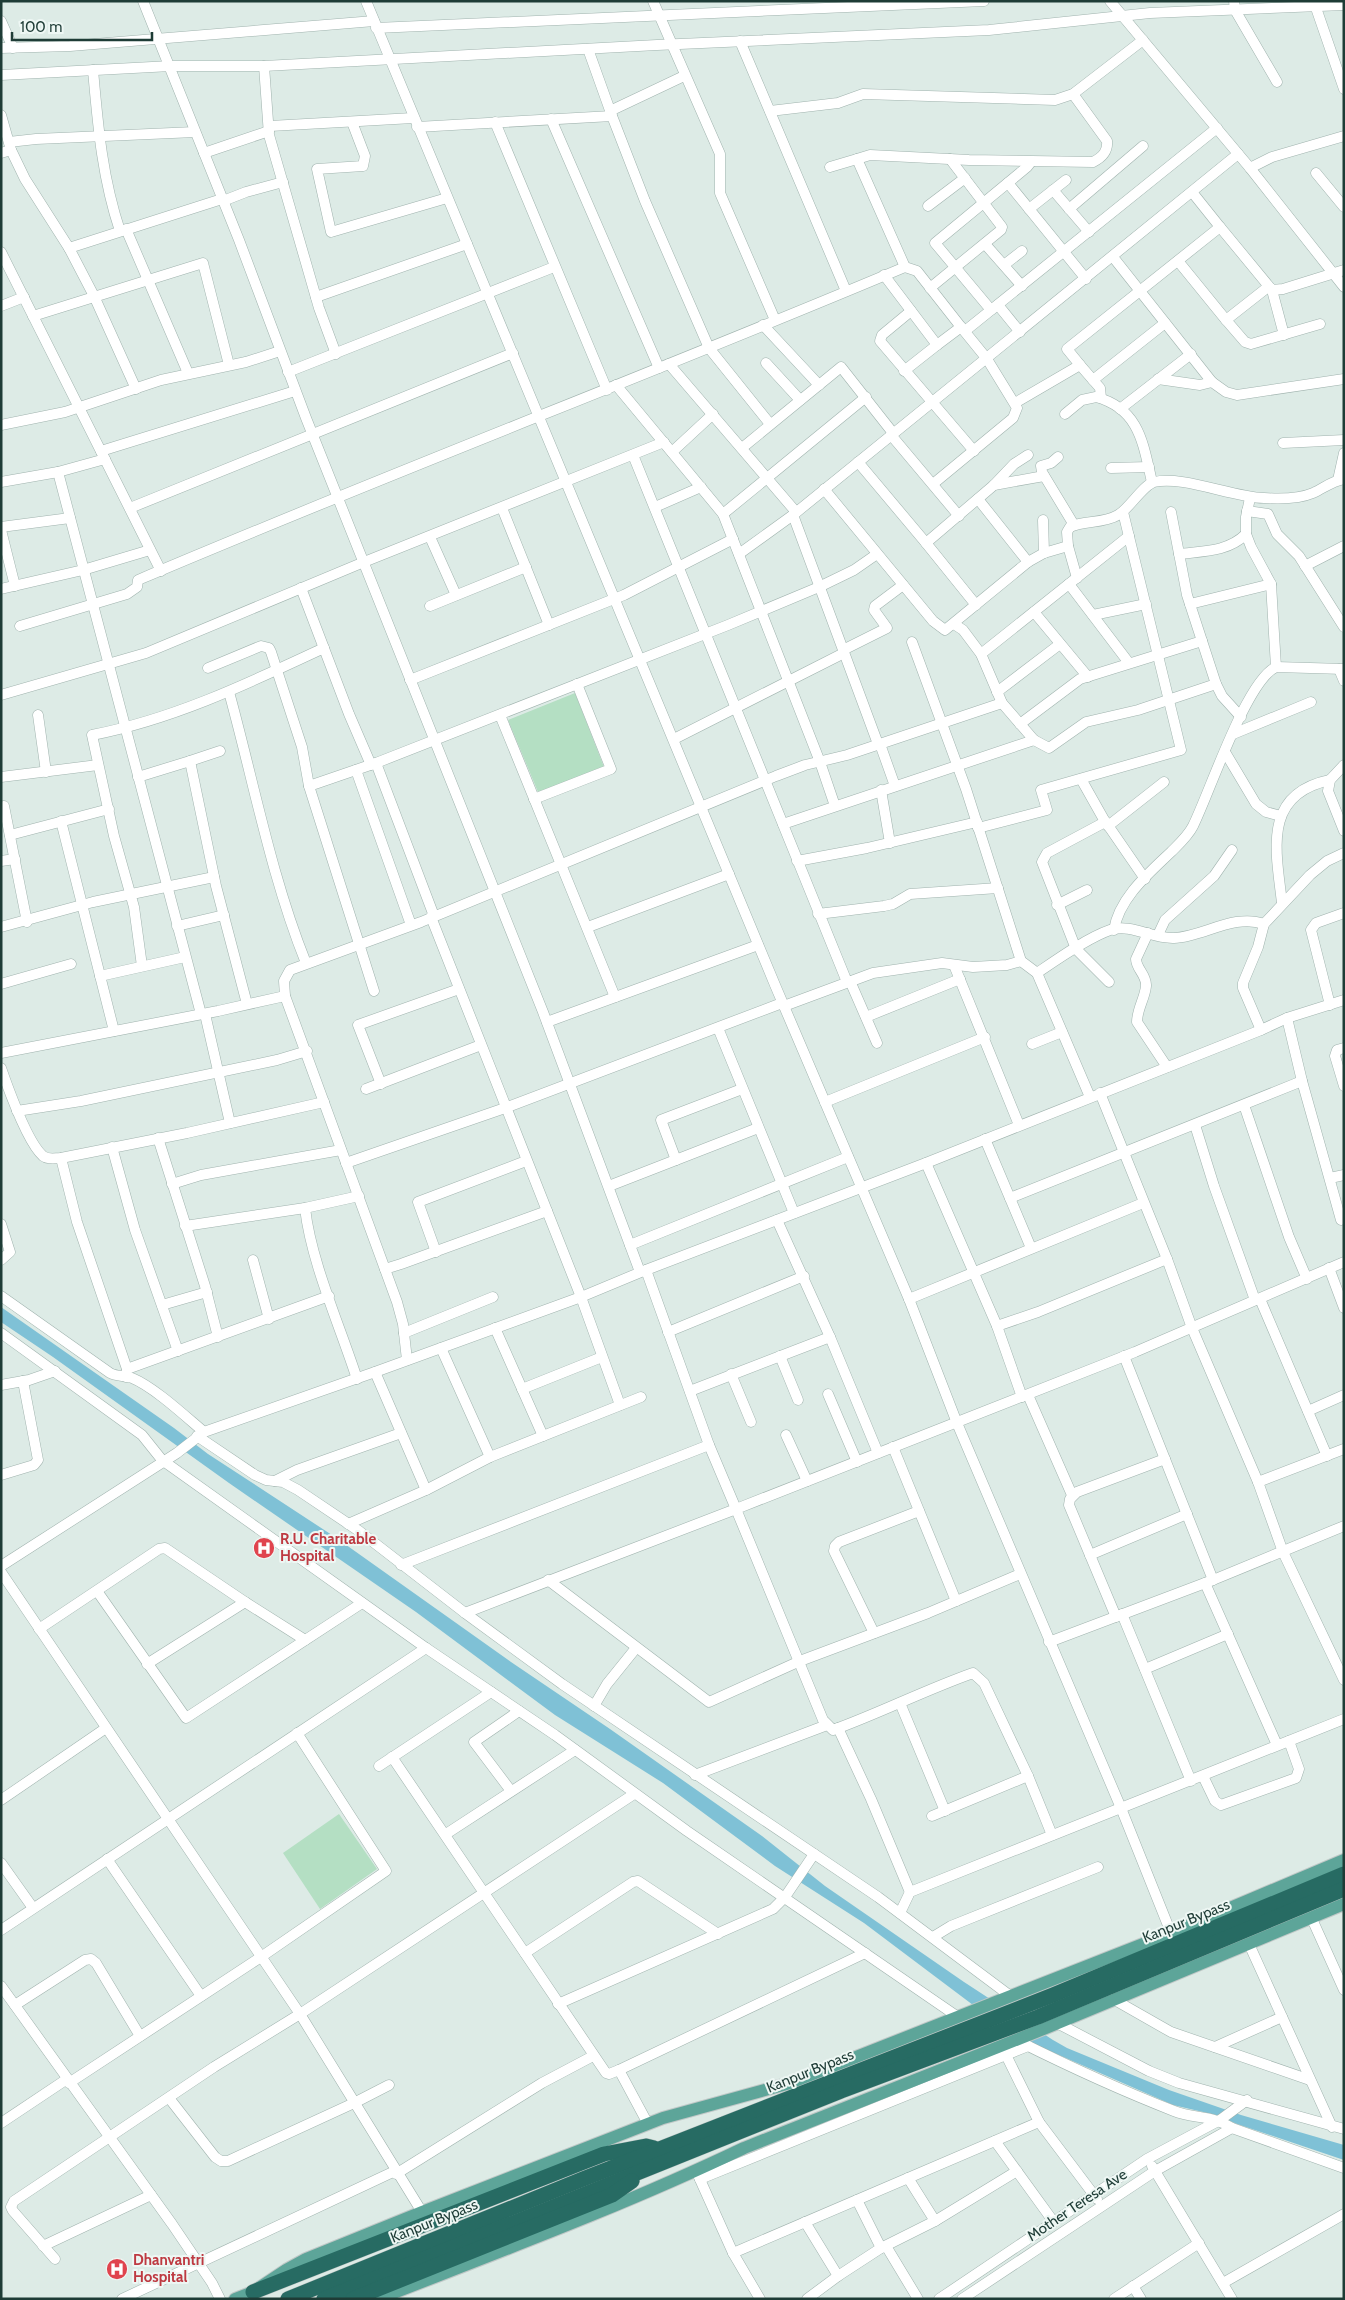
<svg xmlns="http://www.w3.org/2000/svg" width="1345" height="2300" font-family="Cabin,sans-serif">
<rect width="100%" height="100%" fill="#ddebe6"/>
<!-- green -->
<g fill="#b4dfc3">
<polygon points="575,693 604,767 538,792 508,720"/>
<polygon points="339,1814 377,1869 320,1909 283,1853"/>
</g>
<!-- water -->
<polygon fill="#7fc1d6" points="1,1307 174,1428 208,1454 335,1537 511,1662 610,1729 762,1836 825,1886 964,1982 1053,2040 1067,2048 1169,2090 1241,2115 1344,2145 1344,2160 1237,2124 1216,2115 1173,2105 1036,2045 973,2005 864,1923 775,1866 663,1783 555,1715 416,1612 229,1483 53,1357 1,1322"/>
<g fill="none" stroke-linecap="round" stroke-linejoin="round">
<!-- minor casing -->
<g stroke="#a0b3ae" stroke-width="11">
<g id="minor">
<polyline points="143,1 239,240 306,418 543,1012 640,1272"/>
<polyline points="366,1 775,985 909,1299 957,1423 1121,1808 1171,1933"/>
<polyline points="653,1 720,154 720,193 775,320"/>
<polyline points="1110,1 1250,168 1344,287"/>
<polyline points="1234,1 1235,10 1277,82"/>
<polyline points="1314,2 1344,89"/>
<polyline points="1,21 13,48"/>
<polyline points="376,28 984,1"/>
<polyline points="740,41 846,291"/>
<polyline points="1,48 70,46 374,21"/>
<polyline points="588,49 612,116 645,201 709,348 770,424"/>
<path d="M93 70C98 126 102 177 120 231"/>
<polyline points="1,75 171,66 264,66"/>
<polyline points="610,111 684,76"/>
<polyline points="770,111 838,103 863,94 1055,100 1073,94 1143,40"/>
<polyline points="1,115 11,150 25,179 69,248 94,296 136,389"/>
<polyline points="551,119 659,368"/>
<polyline points="352,122 365,156 363,166 317,169 331,232 447,198"/>
<polyline points="495,122 607,390"/>
<polyline points="270,126 413,118"/>
<polyline points="417,127 612,116"/>
<polyline points="9,142 36,139 195,132"/>
<polyline points="1,153 11,150"/>
<polyline points="204,153 269,131"/>
<polyline points="830,167 857,159"/>
<polyline points="1250,168 1272,157 1344,136"/>
<polyline points="1316,173 1344,207"/>
<polyline points="1008,183 1086,279"/>
<polyline points="1053,190 1089,232"/>
<polyline points="223,201 246,192 283,182"/>
<polyline points="928,206 965,178"/>
<polyline points="1029,209 1066,180"/>
<polyline points="1069,209 1143,146"/>
<polyline points="1220,227 1272,290 1283,289 1344,270"/>
<polyline points="126,229 188,373"/>
<polyline points="985,244 1022,286"/>
<polyline points="69,248 222,199"/>
<polyline points="1,252 161,571"/>
<polyline points="1113,257 1212,382 1226,392 1237,395 1344,379"/>
<polyline points="1178,261 1226,320 1268,287"/>
<polyline points="1004,265 1022,251"/>
<polyline points="905,267 917,271 961,327"/>
<polyline points="884,275 937,345 961,327 987,359 1017,408 1013,418 933,484"/>
<polyline points="930,288 1001,230 1002,227 950,159"/>
<polyline points="1272,290 1284,335"/>
<polyline points="316,297 467,244"/>
<polyline points="998,305 1020,332"/>
<polyline points="1,306 24,297"/>
<polyline points="991,310 935,243 1027,167 1031,162"/>
<polyline points="911,311 882,335 880,341 974,451"/>
<polyline points="33,316 203,263 229,365"/>
<polyline points="1226,320 1245,342 1251,344 1320,324"/>
<polyline points="763,325 819,385"/>
<polyline points="965,331 1217,128"/>
<polyline points="336,354 319,308 269,135 264,66 657,45 989,30 1150,13 1344,5"/>
<polyline points="766,363 800,400"/>
<polyline points="669,364 796,512"/>
<polyline points="1080,365 1067,349 1220,227 1192,192"/>
<polyline points="904,371 937,345"/>
<polyline points="288,372 554,267"/>
<polyline points="1158,379 1200,385 1212,382"/>
<polyline points="1093,380 1100,388 1101,398"/>
<polyline points="616,385 723,514 820,762 835,806"/>
<polyline points="1015,403 1080,365 1093,380 1165,323"/>
<polyline points="1120,409 1191,354"/>
<path d="M1065 414 1082 400 1096 397C1140 409 1143 444 1152 482"/>
<polyline points="1,425 65,412 161,380 246,362 280,351"/>
<polyline points="891,435 959,516"/>
<polyline points="1283,443 1344,440"/>
<polyline points="742,448 841,367 893,433"/>
<polyline points="101,451 295,391"/>
<polyline points="672,452 713,414"/>
<polyline points="633,455 847,982"/>
<polyline points="1058,457 1051,463 1041,466 1042,472 1074,525"/>
<polyline points="858,462 926,543"/>
<polyline points="1111,468 1149,467"/>
<polyline points="58,472 201,1014"/>
<polyline points="1338,480 1344,453"/>
<polyline points="1,482 58,472 105,459"/>
<polyline points="994,485 1014,464 1028,455"/>
<path d="M824 489 933 621 945 630 1028 562 1044 553 1068 546 1067 532 1070 527C1084 520 1103 524 1118 515 1130 508 1142 486 1154 482 1182 475 1232 497 1264 498 1279 499 1299 499 1313 493 1324 488 1332 481 1344 479"/>
<polyline points="1250,498 1246,517 1246,534 1251,547 1271,584 1276,667"/>
<polyline points="978,499 1028,562"/>
<polyline points="655,507 701,487"/>
<polyline points="130,508 513,353"/>
<polyline points="502,508 549,625"/>
<polyline points="1247,511 1268,514 1277,534 1299,556 1344,627"/>
<polyline points="723,514 866,397"/>
<polyline points="1043,520 1044,553"/>
<polyline points="1,527 70,518"/>
<polyline points="1,530 15,586"/>
<polyline points="430,537 456,595"/>
<polyline points="1068,546 1077,578"/>
<polyline points="739,554 793,515"/>
<path d="M1179 554C1203 551 1228 552 1246 534"/>
<polyline points="1305,566 1344,546"/>
<polyline points="1069,584 1129,663"/>
<polyline points="301,588 349,714 371,765"/>
<polyline points="1,589 83,570 150,550"/>
<polyline points="1190,604 1271,584"/>
<polyline points="976,605 926,543 994,485 1044,476"/>
<polyline points="430,606 526,567"/>
<polyline points="1034,612 1088,677"/>
<polyline points="1093,615 1146,604"/>
<polyline points="954,624 963,630 981,654 1002,703 1034,740 1049,748 1086,722 1138,710 1216,684 1187,595 1171,512"/>
<path d="M20 626 127 594 137 587 138 580C392 472 651 374 905 267L857 159 870 155 969 160 1093 162C1103 157 1108 151 1107 141L1073 94"/>
<polyline points="912,642 966,789 1021,961 1037,973 1090,1097"/>
<polyline points="843,650 887,628 874,610 875,606 903,585"/>
<polyline points="981,654 1129,536"/>
<polyline points="208,668 261,646 269,648 271,652 302,747 309,786 374,991"/>
<polyline points="1339,669 1344,681"/>
<polyline points="410,680 624,595 733,539"/>
<polyline points="1216,684 1222,696 1241,717"/>
<path d="M229 692C254 783 271 876 306 963"/>
<polyline points="997,692 1060,644"/>
<polyline points="1,695 146,653 364,562 664,442"/>
<polyline points="38,715 46,772"/>
<polyline points="500,715 615,997"/>
<polyline points="1020,724 1080,679 1202,641"/>
<polyline points="1233,734 1311,702"/>
<polyline points="674,739 844,653"/>
<polyline points="878,744 793,515 1238,154"/>
<polyline points="880,744 895,786"/>
<polyline points="1225,752 1256,804 1266,812 1281,816"/>
<polyline points="190,761 220,751"/>
<polyline points="376,763 434,916"/>
<polyline points="1344,765 1330,780 1328,791 1344,831"/>
<polyline points="356,770 411,925"/>
<polyline points="1,777 98,765"/>
<polyline points="138,777 190,761 216,886 247,1004"/>
<polyline points="1081,779 1103,818 1145,879"/>
<polyline points="309,786 376,763 728,625 819,587 854,570 877,554"/>
<polyline points="881,790 890,843"/>
<polyline points="534,799 611,769 577,684"/>
<polyline points="4,806 27,922"/>
<polyline points="61,821 114,1031"/>
<polyline points="1105,822 1047,853 1042,862 1076,949 1109,982"/>
<polyline points="783,824 1034,740"/>
<polyline points="1108,826 1164,782"/>
<polyline points="978,828 1047,810 1041,790 1181,750 1123,512"/>
<polyline points="10,835 109,809"/>
<polyline points="1,861 15,859"/>
<polyline points="797,861 867,848 977,822"/>
<path d="M1282 903C1276 851 1262 794 1330 780"/>
<polyline points="1057,905 1087,890"/>
<polyline points="818,914 884,906 893,904 910,894 998,888"/>
<polyline points="431,917 581,1297 620,1405"/>
<polyline points="177,926 224,915"/>
<polyline points="1,927 93,902 214,877"/>
<polyline points="588,927 729,874"/>
<path d="M1114 930C1119 898 1149 873 1171 852 1179 844 1188 836 1193 826 1210 792 1246 681 1276 667L1344 669"/>
<path d="M1148 933 1136 959C1136 969 1147 975 1146 986 1145 998 1137 1009 1137 1022L1167 1067"/>
<polyline points="1158,935 1165,920 1214,876 1232,850"/>
<polyline points="954,965 1019,1125"/>
<path d="M142 966 134 907 114 836 92 735C174 719 249 683 324 648"/>
<path d="M1037 973C1056 960 1087 938 1110 930 1131 923 1152 939 1174 938 1203 937 1234 913 1264 924"/>
<polyline points="100,976 185,957"/>
<polyline points="850,981 877,1043"/>
<polyline points="1,984 71,964"/>
<polyline points="1330,1005 1311,930 1316,923 1344,913"/>
<polyline points="784,1006 873,973 942,963 973,967 1007,965 1021,961"/>
<polyline points="205,1014 230,1123"/>
<polyline points="866,1017 960,979"/>
<polyline points="1287,1018 1302,1081 1341,1220"/>
<polyline points="547,1022 758,945"/>
<polyline points="718,1028 794,1213"/>
<polyline points="1261,1030 1243,988 1243,983 1258,947 1264,924 1310,875 1327,861 1344,853"/>
<polyline points="1032,1044 1062,1032"/>
<polyline points="1344,1048 1337,1050 1335,1056 1344,1086"/>
<polyline points="1,1053 218,1011 285,996"/>
<path d="M1 1068C8 1088 28 1143 43 1156 48 1160 55 1158 61 1158L187 1133 324 1102"/>
<polyline points="381,1084 358,1025 459,989"/>
<polyline points="366,1089 481,1045"/>
<polyline points="1100,1093 1167,1259 1192,1328 1258,1482 1283,1552 1344,1680"/>
<polyline points="825,1102 985,1037"/>
<polyline points="1244,1105 1289,1237 1307,1279"/>
<polyline points="17,1111 81,1101 277,1060 307,1051"/>
<polyline points="1195,1125 1214,1186 1255,1300"/>
<polyline points="158,1138 205,1286 218,1337"/>
<polyline points="985,1139 1031,1248"/>
<polyline points="112,1147 135,1230 178,1351"/>
<polyline points="61,1158 77,1222 127,1369"/>
<polyline points="676,1160 661,1120 742,1089"/>
<polyline points="346,1163 505,1108 782,1003"/>
<polyline points="926,1163 997,1326 1022,1397"/>
<polyline points="1330,1178 1344,1175"/>
<polyline points="172,1184 201,1175 341,1150"/>
<polyline points="609,1186 758,1128"/>
<polyline points="1010,1198 1302,1081"/>
<path d="M305 1208C311 1262 340 1326 357 1379"/>
<polyline points="1,1224 10,1252 1,1260"/>
<polyline points="185,1226 305,1208 359,1196"/>
<polyline points="630,1245 848,1157"/>
<polyline points="436,1252 418,1202 526,1161"/>
<polyline points="253,1260 269,1319"/>
<polyline points="1329,1268 1344,1308"/>
<polyline points="385,1269 401,1264 547,1211"/>
<path d="M1 1296 110 1373C117 1377 125 1375 132 1378 154 1387 185 1416 204 1432"/>
<polyline points="909,1299 1143,1203"/>
<polyline points="1260,1299 1327,1456"/>
<polyline points="162,1305 207,1292"/>
<polyline points="997,1326 1038,1312 1167,1259"/>
<polyline points="495,1328 543,1436"/>
<polyline points="668,1332 804,1276"/>
<polyline points="1,1333 142,1435 162,1460 426,1648 555,1735 687,1831 958,2017"/>
<polyline points="404,1333 493,1297"/>
<polyline points="830,1337 878,1453"/>
<polyline points="441,1348 490,1457"/>
<polyline points="780,1356 798,1400"/>
<polyline points="1124,1356 1213,1580"/>
<polyline points="407,1360 403,1324 397,1302 285,996 284,981 290,970 421,922 776,776 805,765 847,755 1002,703"/>
<polyline points="375,1372 426,1490"/>
<polyline points="731,1374 751,1422"/>
<polyline points="126,1377 127,1369 329,1296"/>
<polyline points="1,1385 29,1380 55,1371"/>
<polyline points="522,1389 602,1357"/>
<polyline points="690,1391 830,1337 777,1220"/>
<polyline points="828,1394 857,1462"/>
<polyline points="1028,1395 1072,1495"/>
<polyline points="1308,1411 1344,1395"/>
<polyline points="786,1435 807,1481"/>
<polyline points="197,1436 255,1475 266,1480 283,1482 298,1490 359,1531 465,1613 562,1684 878,1897 1009,1995"/>
<polyline points="893,1447 956,1601"/>
<polyline points="1,1475 34,1465 38,1460 23,1381"/>
<polyline points="275,1481 297,1470 401,1433"/>
<polyline points="1258,1482 1344,1449"/>
<polyline points="348,1524 426,1490 490,1457 641,1397"/>
<polyline points="1090,1555 1187,1514"/>
<polyline points="401,1565 709,1445"/>
<polyline points="1,1566 177,1453 204,1432 375,1372 581,1297 646,1270 926,1163 1261,1030 1287,1018 1344,1000"/>
<polyline points="1,1572 300,2014 422,2212"/>
<polyline points="548,1580 709,1702 800,1661 928,1613 1020,1574"/>
<polyline points="1205,1583 1277,1745"/>
<polyline points="97,1591 186,1718 362,1603"/>
<polyline points="465,1613 736,1509 709,1445 646,1270"/>
<polyline points="1122,1614 1191,1781"/>
<polyline points="1116,1617 1069,1505 1070,1499 1077,1492 1165,1459"/>
<polyline points="39,1629 159,1549 165,1548 245,1602 305,1640"/>
<polyline points="874,1633 834,1551 835,1546 839,1542 919,1511"/>
<polyline points="1049,1642 1213,1580 1344,1526"/>
<polyline points="147,1664 245,1602"/>
<polyline points="1145,1669 1228,1634"/>
<polyline points="900,1703 945,1811"/>
<polyline points="594,1706 607,1684 636,1648"/>
<polyline points="838,1728 871,1799 910,1892"/>
<polyline points="392,1757 606,2073 609,2074 619,2070 865,1953"/>
<polyline points="379,1766 491,1692"/>
<polyline points="695,1775 827,1725"/>
<polyline points="1203,1776 1215,1801 1221,1805 1296,1778 1299,1769 1289,1741"/>
<polyline points="511,1791 474,1742 519,1711"/>
<polyline points="1,1800 106,1728"/>
<polyline points="932,1816 1028,1776"/>
<polyline points="446,1834 575,1750"/>
<path d="M1052 1835 1028 1776 984 1683 973 1673C925 1690 880 1713 833 1730L823 1720C794 1650 765 1580 736 1509L1135 1352 1344 1262"/>
<polyline points="107,1859 201,1996"/>
<polyline points="1,1863 33,1908"/>
<polyline points="900,1913 910,1892 1344,1719"/>
<polyline points="1312,1919 1344,1990"/>
<polyline points="1,1930 426,1648"/>
<polyline points="933,1937 951,1926 1098,1867"/>
<polyline points="1249,1944 1332,2127"/>
<polyline points="525,1953 633,1882 638,1881 718,1934"/>
<polyline points="1,1986 172,2224 212,2283 220,2299"/>
<polyline points="1113,1999 1171,2032 1310,2080"/>
<polyline points="558,2004 773,1909 785,1897 814,1854"/>
<polyline points="15,2005 85,1960 91,1959 96,1963 140,2036"/>
<polyline points="1057,2023 1149,2071 1179,2083 1344,2129"/>
<path d="M1016 2040C1068 2066 1120 2090 1174 2111 1194 2119 1213 2115 1232 2128L1344 2168"/>
<polyline points="1215,2047 1282,2017"/>
<polyline points="1006,2055 1039,2122 1097,2199"/>
<polyline points="619,2070 648,2124"/>
<polyline points="69,2083 261,1957 386,1871 297,1733"/>
<polyline points="169,2098 215,2157 221,2161 228,2161 354,2103 389,2085"/>
<polyline points="1,2123 67,2079"/>
<polyline points="995,2141 1053,2221"/>
<polyline points="1152,2166 1232,2299"/>
<polyline points="396,2174 542,2083 593,2056"/>
<polyline points="698,2175 733,2253 760,2299"/>
<polyline points="908,2178 935,2221 1017,2171"/>
<polyline points="700,2179 1028,2046"/>
<polyline points="805,2222 838,2276 807,2299"/>
<polyline points="43,2246 151,2195"/>
<polyline points="886,2246 918,2299"/>
<polyline points="881,2248 935,2221"/>
<polyline points="733,2253 1039,2122"/>
<polyline points="55,2259 13,2211 11,2207 14,2201 214,2067 300,2014 634,1794"/>
<polyline points="838,2276 881,2248 857,2200"/>
<polyline points="1223,2283 1344,2214"/>
<polyline points="1133,2286 1141,2299"/>
<polyline points="122,2299 395,2171"/>
<polyline points="939,2299 1147,2159 1220,2120 1247,2100"/>
<polyline points="962,2299 1155,2171 1232,2128"/>
<polyline points="1114,2299 1199,2243"/>
</g>
</g>
<!-- major casing -->
<g stroke="#c0c8c7" stroke-width="14">
<g id="major">
<polyline points="235,2299 253,2292 286,2270 306,2259 422,2212 663,2118 790,2083 1171,1933 1344,1860"/>
<path d="M378 2299C501 2251 625 2205 744 2148L1046 2028 1344 1904"/>
</g>
</g>
<!-- highway casing -->
<g stroke="#c0c8c7" stroke-width="16">
<g id="highway">
<polyline points="253,2292 604,2154 646,2146 654,2148"/>
<polyline points="288,2299 583,2179 1053,1995 1344,1874"/>
<polyline points="324,2299 841,2091 1038,2017 1344,1889"/>
<polyline points="353,2299 612,2195 632,2181"/>
</g>
</g>
<!-- minor -->
<use href="#minor" stroke="#fff" stroke-width="10"/>
<!-- major -->
<use href="#major" stroke="#5da599" stroke-width="12"/>
<!-- highway -->
<use href="#highway" stroke="#276b63" stroke-width="15"/>
</g>
<!-- icons -->
<defs>
<g id="hospital-disc" transform="scale(1.125)"><circle r="9.5" fill="#e0444e" stroke="#eef7f4"/><path d="M-5-5h3v3.5h4V-5h3V5h-3V1.5h-4V5h-3Z" fill="#fff"/></g>
</defs>
<g fill-rule="evenodd">
<use href="#hospital-disc" x="264" y="1548"/>
<use href="#hospital-disc" x="117" y="2269"/>
</g>
<g text-anchor="middle" stroke-width="4" stroke-linejoin="round" paint-order="stroke">
<!-- health labels -->
<g font-size="15" font-weight="bold" fill="#be3a42" stroke="#eef7f4" text-anchor="start">
<text x="280" y="1544">R.U. Charitable<tspan x="280" dy="17">Hospital</tspan></text>
<text x="133" y="2265">Dhanvantri<tspan x="133" dy="17">Hospital</tspan></text>
</g>
<!-- street labels -->
<g font-size="15" fill="#1e3c36" stroke="#eef7f4">
<text transform="translate(1186 1921) rotate(-22)" y="5">Kanpur Bypass</text>
<text transform="translate(810 2071) rotate(-22)" y="5">Kanpur Bypass</text>
<text transform="translate(1077 2205) rotate(-34)" y="5">Mother Teresa Ave</text>
<text transform="translate(434 2221) rotate(-22)" y="5">Kanpur Bypass</text>
</g>
</g>
<!-- border -->
<rect width="1345" height="2300" fill="none" stroke="#1e3c36" stroke-width="5"/>
<!-- scale -->
<path d="M12 32v8h140v-8" fill="none" stroke="#1e3c36" stroke-width="2.5"/>
<text x="20" y="32" font-size="15" fill="#1e3c36" stroke="#eef7f4" stroke-width="4" paint-order="stroke">100 m</text>
</svg>
